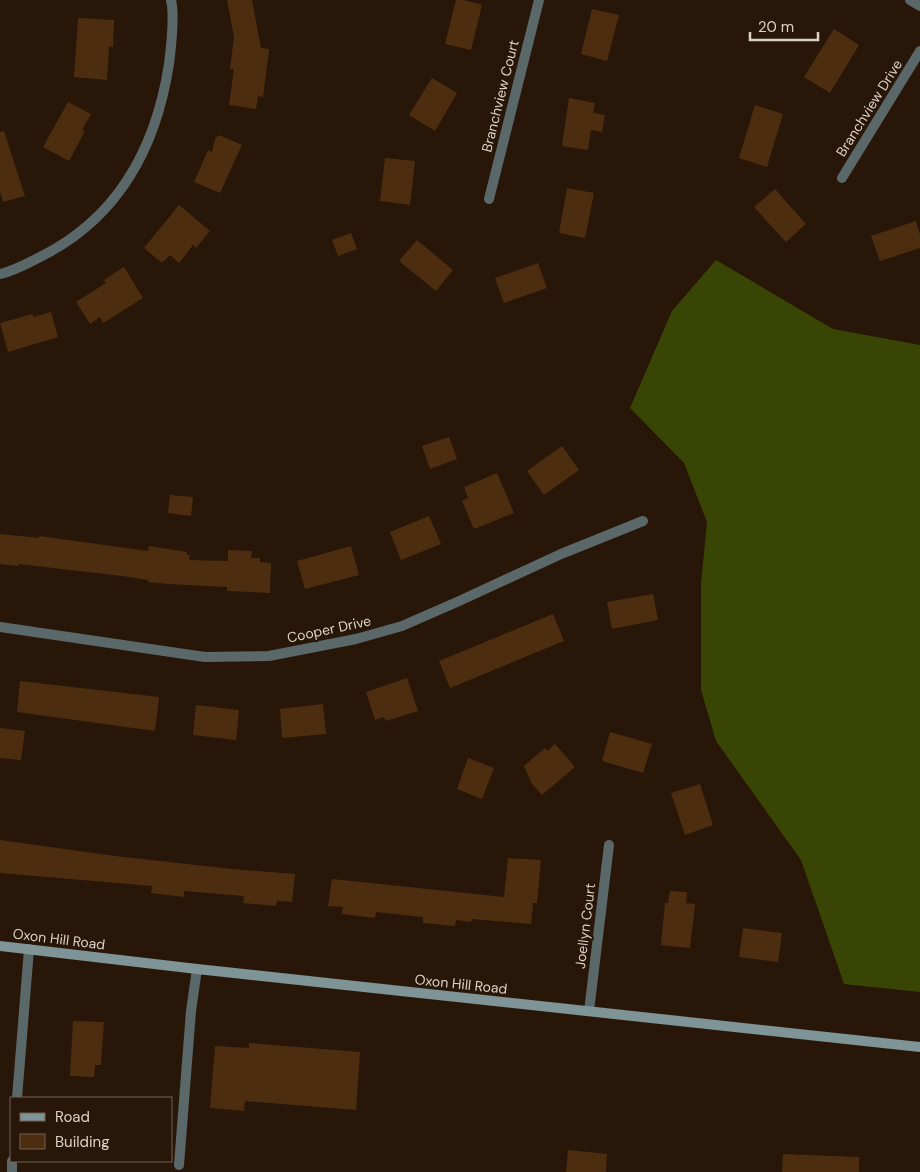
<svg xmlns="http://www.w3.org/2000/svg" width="920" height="1172" font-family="'DM Sans',sans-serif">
<rect width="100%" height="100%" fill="#281708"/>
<!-- forest -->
<polygon fill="#394504" points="716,260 833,329 920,345 920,992 844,984 801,860 716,741 701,690 701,584 707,522 684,463 630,408 672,311"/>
<!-- building -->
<g fill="#4d2d0f">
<polygon points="227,0 252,0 261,48 269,49 263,97 258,96 256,109 229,105 234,69 230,69 234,37"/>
<polygon points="456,0 464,0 482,5 471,50 445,44"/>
<polygon points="592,9 619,15 607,61 581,54"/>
<polygon points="78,18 114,20 113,47 109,46 107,80 74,77"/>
<polygon points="834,29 859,45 830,93 804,77"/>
<polygon points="432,78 457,93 435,131 409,115"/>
<polygon points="569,98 595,103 593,113 605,115 602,132 591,130 588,150 562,146"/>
<polygon points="68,102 91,114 82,130 85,131 69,161 43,147"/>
<polygon points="755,105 783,114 767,167 739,158"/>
<polygon points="4,131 25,196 3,202 0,191 0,132"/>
<polygon points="219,135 242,145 220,193 194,182 208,150 212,152 216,136 218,137"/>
<polygon points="385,158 415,161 410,205 380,201"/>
<polygon points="567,188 594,193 585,238 559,233"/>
<polygon points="775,189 806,224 786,242 754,207"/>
<polygon points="179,205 210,231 196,248 193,245 179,263 170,255 162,263 144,248"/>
<polygon points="916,221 920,235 920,248 880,261 871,236"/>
<polygon points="351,233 357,249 338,256 332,240"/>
<polygon points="417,240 453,270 436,291 399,261"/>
<polygon points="538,263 547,288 504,303 495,278"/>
<polygon points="124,267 143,298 103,323 100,317 90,324 76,302 106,283 104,280"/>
<polygon points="51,312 58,337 8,352 0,323 33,314 33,317"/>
<polygon points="449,437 457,459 430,469 422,446"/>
<polygon points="562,446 579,470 544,495 527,471"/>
<polygon points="497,473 514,513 474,529 462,501 468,498 464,487"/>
<polygon points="170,495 193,497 191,516 168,513"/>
<polygon points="429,516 441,544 401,560 390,532"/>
<polygon points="0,534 39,538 39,536 148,551 149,546 187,552 187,555 190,555 189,560 228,561 228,550 252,551 251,558 260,558 260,562 271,563 270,593 227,591 227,587 168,584 148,582 148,580 122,576 19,564 18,566 0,564"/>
<polygon points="351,546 359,575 305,589 297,561"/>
<polygon points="653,594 658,620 612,629 607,602"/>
<polygon points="553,614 564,641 450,688 439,661"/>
<polygon points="407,678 418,711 386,721 384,717 375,720 366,692"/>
<polygon points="20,681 159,697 155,731 17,712"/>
<polygon points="323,704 326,734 282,738 280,709"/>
<polygon points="196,705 239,710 236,740 193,735"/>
<polygon points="0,728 25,731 21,760 0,758"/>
<polygon points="610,732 652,744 643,773 602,761"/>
<polygon points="555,744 575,767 542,795 532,784 524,766 545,748 547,751"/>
<polygon points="468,758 494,768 482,799 457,789"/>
<polygon points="700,784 713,825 685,835 671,793"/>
<polygon points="0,840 115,856 232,869 295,874 292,902 277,901 276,906 243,903 244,896 184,891 184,897 151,893 152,886 0,873"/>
<polygon points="508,858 541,860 537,903 533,903 531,924 472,919 471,922 456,920 455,926 423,923 423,917 376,912 375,918 342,914 343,907 328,906 332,879 504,897"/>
<polygon points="670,891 687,892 686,903 695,904 690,948 661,945 665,903 668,903"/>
<polygon points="743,928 782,933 778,962 739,957"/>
<polygon points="73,1021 104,1022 101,1065 95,1065 94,1077 70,1076"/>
<polygon points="249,1043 360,1052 356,1110 245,1101 244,1111 210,1108 215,1046 249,1048"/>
<polygon points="568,1150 607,1154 606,1172 566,1172"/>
<polygon points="783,1154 859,1157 859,1172 782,1172"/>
</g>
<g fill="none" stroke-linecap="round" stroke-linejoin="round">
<!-- service -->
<polyline stroke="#5a6869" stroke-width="10" points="179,1165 191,1011 197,969"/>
<!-- minor -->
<g stroke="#5a6869" stroke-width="10">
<polyline points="910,0 920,6"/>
<polyline points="842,178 920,51"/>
<polyline points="489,199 539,0"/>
<path d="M0 274C15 271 28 263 42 256 119 217 156 148 169 64 171 48 175 16 171 0"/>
<polyline points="0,627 205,657 269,656 356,639 402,626 457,602 561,554 643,521"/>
<polyline points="589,1011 609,845"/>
<polyline points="17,1098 29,949"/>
<polyline points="12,1172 12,1161"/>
</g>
<!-- secondary -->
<polyline stroke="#7e9496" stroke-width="10" points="0,946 197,969 920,1047"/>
</g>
<g text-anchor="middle" stroke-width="4.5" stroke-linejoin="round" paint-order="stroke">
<!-- street labels -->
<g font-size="14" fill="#ddd1c7" stroke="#281708">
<text transform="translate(500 96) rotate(-76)" y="5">Branchview Court</text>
<text transform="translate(869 108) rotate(-58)" y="5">Branchview Drive</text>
<text transform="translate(329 629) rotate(-12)" y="5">Cooper Drive</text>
<text transform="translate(585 926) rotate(-83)" y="5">Joellyn Court</text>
<text transform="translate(59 939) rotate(7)" y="5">Oxon Hill Road</text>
<text transform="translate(461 984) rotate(6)" y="5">Oxon Hill Road</text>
</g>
</g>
<!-- legend -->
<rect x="10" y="1097" width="162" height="65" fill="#281708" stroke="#706154"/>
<rect x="20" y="1113" width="25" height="8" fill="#7e9496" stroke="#706154"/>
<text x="55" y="1122" font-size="15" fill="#ddd1c7">Road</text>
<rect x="20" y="1134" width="25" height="15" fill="#4d2d0f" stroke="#706154"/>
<text x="55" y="1147" font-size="15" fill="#ddd1c7">Building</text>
<!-- scale -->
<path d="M750 32v8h68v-8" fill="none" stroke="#ddd1c7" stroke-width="2.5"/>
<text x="758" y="32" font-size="15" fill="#ddd1c7" stroke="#281708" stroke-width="4" paint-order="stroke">20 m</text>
</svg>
